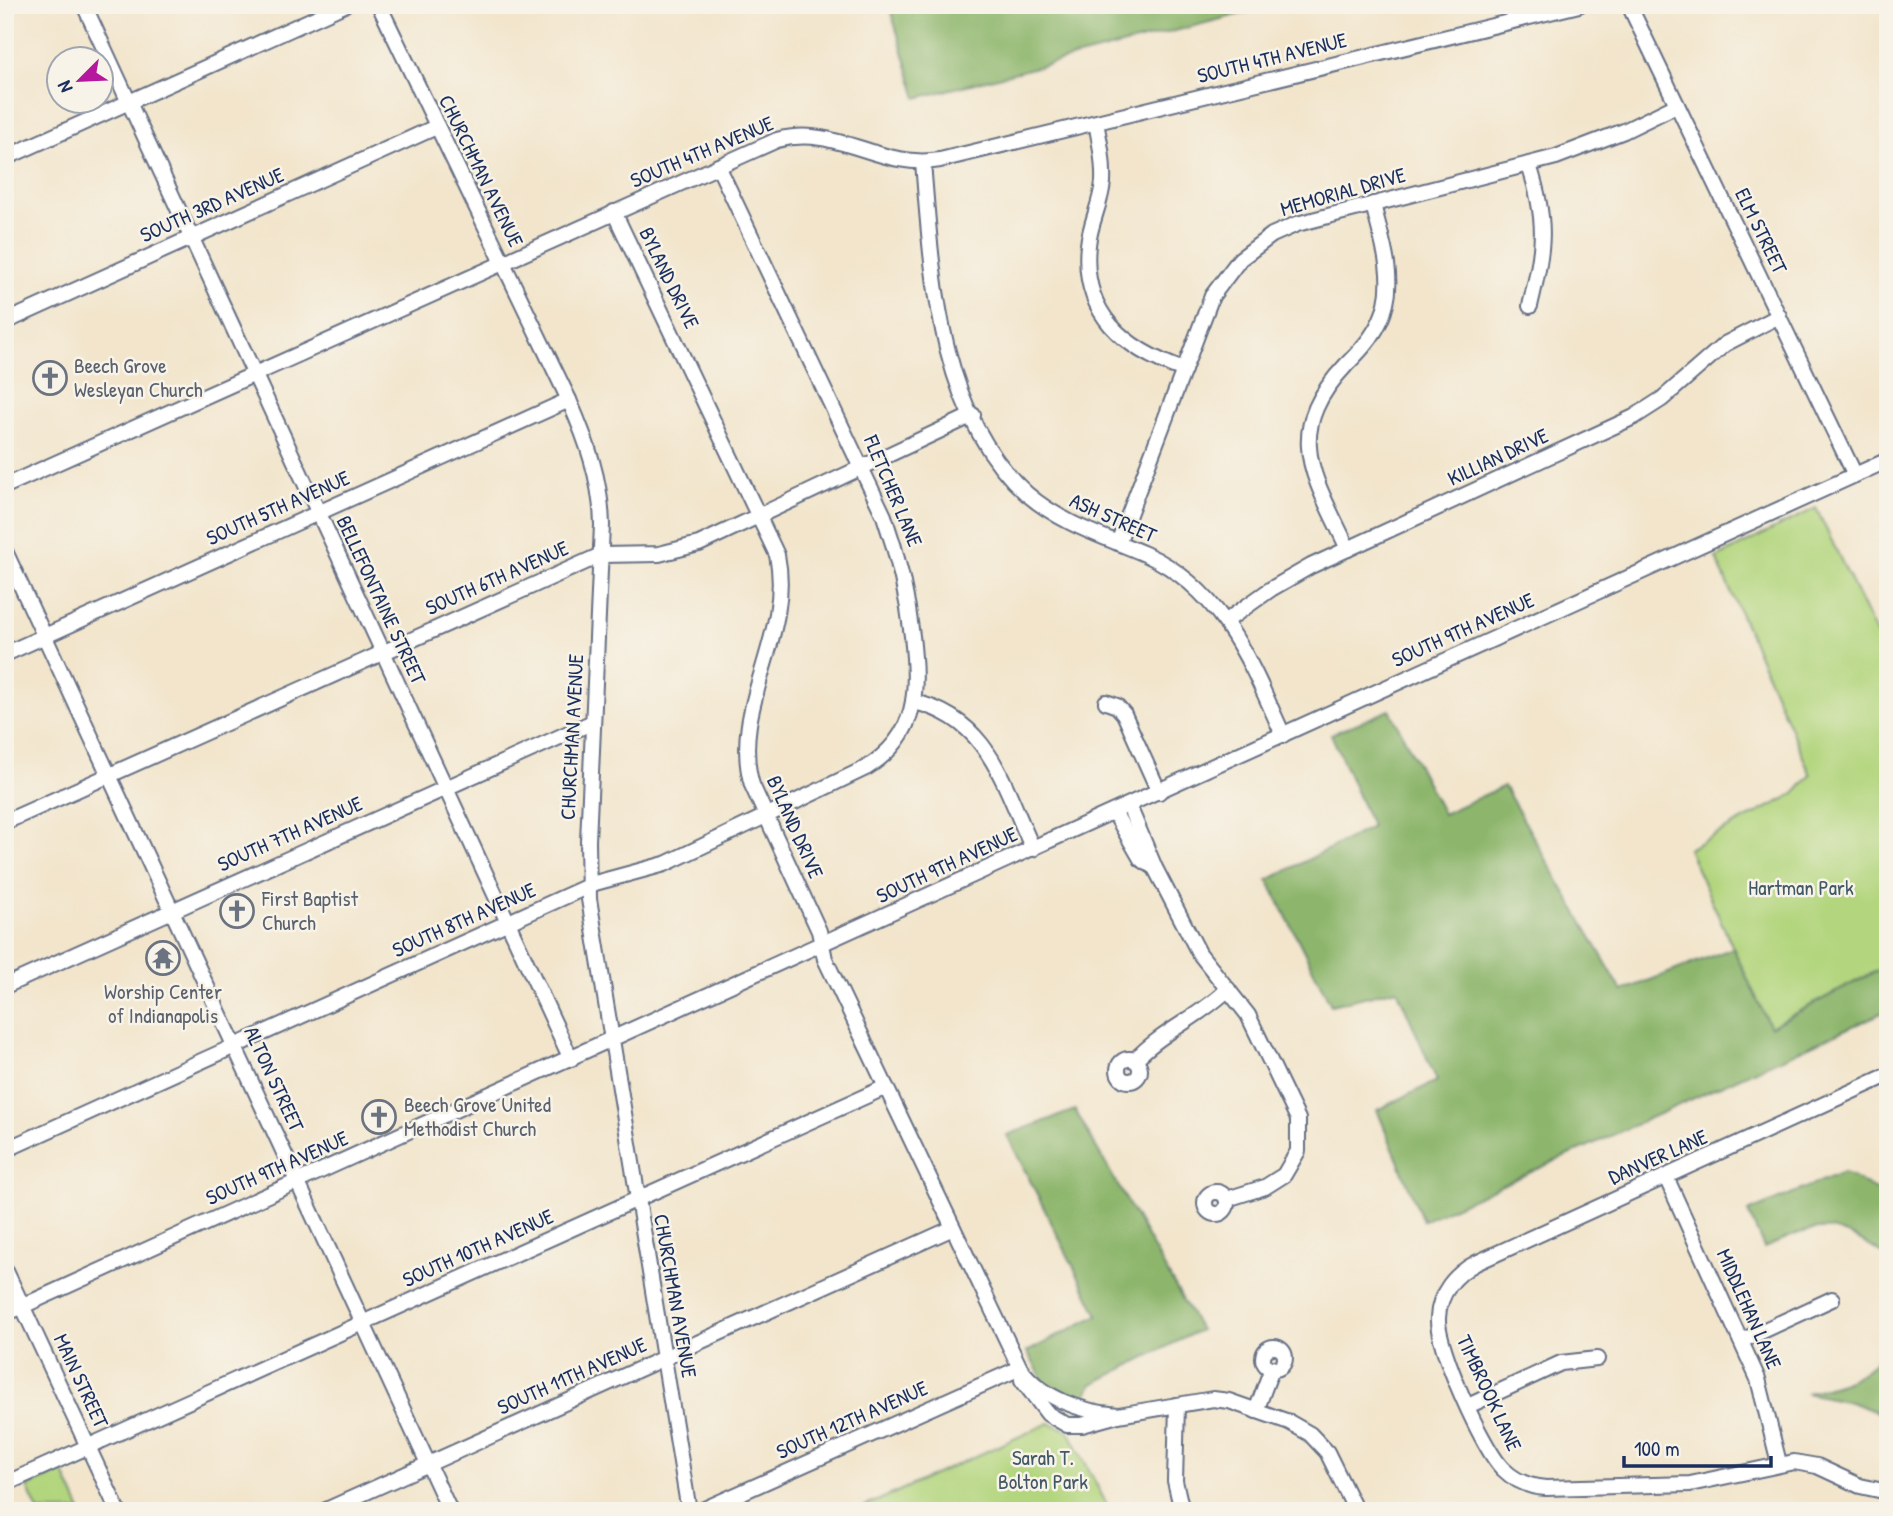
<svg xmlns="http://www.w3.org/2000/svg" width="1893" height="1516" font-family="'Patrick Hand',sans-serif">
<rect width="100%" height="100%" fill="#f7f3e8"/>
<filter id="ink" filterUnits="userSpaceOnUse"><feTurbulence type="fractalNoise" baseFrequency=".0143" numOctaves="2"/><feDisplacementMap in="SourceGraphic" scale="14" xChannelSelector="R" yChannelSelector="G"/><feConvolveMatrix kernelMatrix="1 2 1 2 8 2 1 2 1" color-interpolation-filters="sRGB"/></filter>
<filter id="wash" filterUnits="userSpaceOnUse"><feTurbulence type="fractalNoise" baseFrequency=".00686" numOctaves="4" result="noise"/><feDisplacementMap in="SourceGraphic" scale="28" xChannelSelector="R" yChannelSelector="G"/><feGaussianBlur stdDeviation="1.57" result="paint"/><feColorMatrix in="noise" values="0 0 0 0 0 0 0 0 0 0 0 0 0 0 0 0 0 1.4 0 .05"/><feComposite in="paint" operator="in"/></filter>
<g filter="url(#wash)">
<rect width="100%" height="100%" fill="#f2e5cc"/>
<!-- green -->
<g fill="#b2d57d" stroke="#66826e" stroke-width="2">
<polygon points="1816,508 1888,658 1888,965 1769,1027 1688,849 1794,794 1811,775 1716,558"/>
<polygon points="1049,1423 1069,1431 1110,1511 855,1511"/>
<polygon points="63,1471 81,1511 38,1511 27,1487"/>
</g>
<!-- forest -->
<g fill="#8db66c" stroke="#547265" stroke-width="2">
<polygon points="889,5 1275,5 917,98"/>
<polygon points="1390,710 1443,814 1504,786 1622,991 1733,948 1770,1027 1888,965 1888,1010 1423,1221 1377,1110 1437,1081 1397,989 1331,1005 1268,880 1372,827 1331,734"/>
<polygon points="1075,1110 1200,1330 1092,1384 1082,1404 1046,1385 1027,1352 1098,1315 1007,1135"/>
<path d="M1843 1172 1888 1197V1257C1830 1222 1826 1220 1764 1248L1748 1212Z"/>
<path d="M1888 1343V1416L1850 1402 1806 1393C1840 1385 1871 1377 1888 1343Z"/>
</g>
</g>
<g filter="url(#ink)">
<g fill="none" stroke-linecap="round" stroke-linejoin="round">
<!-- minor casing -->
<g stroke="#666f84" stroke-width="18">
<g id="minor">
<polyline points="84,5 571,1059"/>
<path d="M379 5 569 400C587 441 601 480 602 525L588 841 589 899 689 1511"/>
<polyline points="1629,5 1855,475"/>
<path d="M1096 123C1100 142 1104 162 1103 182 1101 204 1090 223 1088 245 1081 314 1124 349 1184 370"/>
<polyline points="5,158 344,5"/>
<path d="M923 162C932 271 938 415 1027 494 1062 524 1103 536 1145 554 1222 589 1250 661 1283 735"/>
<path d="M1529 165C1548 223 1544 247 1530 306"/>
<path d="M614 212 777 555C794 635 729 707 752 785L819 931 825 959 1020 1368C1041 1398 1082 1412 1118 1415"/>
<polyline points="5,322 436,127"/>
<path d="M5 486 777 140C838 124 879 170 940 160L1579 5"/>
<polyline points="1118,543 1212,296 1240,259 1272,235 1297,224 1556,157 1624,131 1677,105"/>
<path d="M1348 549C1314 476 1281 434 1346 365 1364 347 1380 330 1386 304 1394 271 1380 235 1373 204"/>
<polyline points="5,551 450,1511"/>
<polyline points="1226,621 1271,589 1311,566 1634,417 1662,399 1725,344 1779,316"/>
<polyline points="5,654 569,400"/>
<path d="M914 702C990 719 1003 785 1033 849"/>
<polyline points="1106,702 1117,706 1124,714 1159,792"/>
<polyline points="1129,806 1155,868 1199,953 1248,1015 1298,1119 1298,1151 1284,1175 1265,1187 1227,1199"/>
<polyline points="1114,812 1141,859 1154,867"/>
<polyline points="5,822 601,555 659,554 699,544 973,415"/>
<polyline points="5,986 593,722"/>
<circle cx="1129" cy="1070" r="11"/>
<path d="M1135 1060C1162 1031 1200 1017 1228 989"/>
<path d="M1888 1075 1476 1263C1455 1274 1439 1293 1438 1318 1436 1345 1483 1450 1503 1469 1515 1481 1530 1487 1546 1488L1690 1484 1794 1462 1817 1466 1860 1486 1888 1492"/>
<path d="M5 1150 595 883 665 864 866 768C919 735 918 691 912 636 907 593 898 556 884 516L718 166"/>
<polyline points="1666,1177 1758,1379 1779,1463"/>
<circle cx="1216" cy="1203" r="11"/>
<polyline points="5,1269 118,1511"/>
<polyline points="5,1314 1888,460"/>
<polyline points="1741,1341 1832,1299"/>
<circle cx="1274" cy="1358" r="11"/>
<polyline points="1022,1380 1048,1414 1067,1425 1082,1425 1118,1415 1213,1399 1229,1401 1289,1422 1310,1434 1327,1452 1356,1511"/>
<polyline points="1177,1405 1175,1481 1182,1511"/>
<polyline points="1468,1406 1561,1363 1597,1359"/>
<polyline points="1256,1411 1272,1368"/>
<polyline points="5,1484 886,1087"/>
<polyline points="324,1511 953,1228"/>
<polyline points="700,1511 1020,1368"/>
</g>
</g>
<!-- minor -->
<use href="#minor" stroke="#fff" stroke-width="14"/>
</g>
</g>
<!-- icons -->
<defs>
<g id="church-ring" transform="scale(1.75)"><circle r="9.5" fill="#f7f3e8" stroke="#6b7280" stroke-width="1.5"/><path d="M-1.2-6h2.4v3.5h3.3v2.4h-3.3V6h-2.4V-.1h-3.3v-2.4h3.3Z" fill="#6b7280"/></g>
<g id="temple-ring" transform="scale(1.75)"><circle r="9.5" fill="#f7f3e8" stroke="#6b7280" stroke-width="1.5"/><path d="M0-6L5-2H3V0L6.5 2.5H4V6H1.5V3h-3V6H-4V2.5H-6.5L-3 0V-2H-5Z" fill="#6b7280"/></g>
</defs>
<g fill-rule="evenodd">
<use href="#church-ring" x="50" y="378"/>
<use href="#church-ring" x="237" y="911"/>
<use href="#temple-ring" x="163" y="958"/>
<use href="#church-ring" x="379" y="1117"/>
</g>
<g text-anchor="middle" stroke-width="5" stroke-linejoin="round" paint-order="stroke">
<!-- street labels -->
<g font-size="21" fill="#1b2f5e" stroke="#f7f3e8">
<text transform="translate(1272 58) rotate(-14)" y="7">SOUTH 4TH AVENUE</text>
<text transform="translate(702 152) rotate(-23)" y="7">SOUTH 4TH AVENUE</text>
<text transform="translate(481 171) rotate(64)" y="7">CHURCHMAN AVENUE</text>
<text transform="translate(1343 192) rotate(-16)" y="7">MEMORIAL DRIVE</text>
<text transform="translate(212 205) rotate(-24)" y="7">SOUTH 3RD AVENUE</text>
<text transform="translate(1761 231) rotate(64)" y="7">ELM STREET</text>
<text transform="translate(669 278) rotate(64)" y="7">BYLAND DRIVE</text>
<text transform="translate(1498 457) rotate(-25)" y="7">KILLIAN DRIVE</text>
<text transform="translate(893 491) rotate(67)" y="7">FLETCHER LANE</text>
<text transform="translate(278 508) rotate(-24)" y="7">SOUTH 5TH AVENUE</text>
<text transform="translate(1113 518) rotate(24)" y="7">ASH STREET</text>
<text transform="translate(497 578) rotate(-24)" y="7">SOUTH 6TH AVENUE</text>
<text transform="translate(381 600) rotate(65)" y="7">BELLEFONTAINE STREET</text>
<text transform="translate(1463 630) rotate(-24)" y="7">SOUTH 9TH AVENUE</text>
<text transform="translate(572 737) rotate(-87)" y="7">CHURCHMAN AVENUE</text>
<text transform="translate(795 827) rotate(66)" y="7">BYLAND DRIVE</text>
<text transform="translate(290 834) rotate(-24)" y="7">SOUTH 7TH AVENUE</text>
<text transform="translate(947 865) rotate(-25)" y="7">SOUTH 9TH AVENUE</text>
<text transform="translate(464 920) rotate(-24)" y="7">SOUTH 8TH AVENUE</text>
<text transform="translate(274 1079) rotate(65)" y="7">ALTON STREET</text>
<text transform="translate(1658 1157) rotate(-24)" y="7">DANVER LANE</text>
<text transform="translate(277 1168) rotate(-24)" y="7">SOUTH 9TH AVENUE</text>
<text transform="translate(478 1248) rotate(-24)" y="7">SOUTH 10TH AVENUE</text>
<text transform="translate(675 1296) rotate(80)" y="7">CHURCHMAN AVENUE</text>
<text transform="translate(1749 1309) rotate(66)" y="7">MIDDLEHAN LANE</text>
<text transform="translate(572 1376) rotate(-24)" y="7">SOUTH 11TH AVENUE</text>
<text transform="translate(81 1381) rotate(65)" y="7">MAIN STREET</text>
<text transform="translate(1489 1393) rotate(65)" y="7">TIMBROOK LANE</text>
<text transform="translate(852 1420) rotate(-24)" y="7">SOUTH 12TH AVENUE</text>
</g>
<!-- worship labels -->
<g font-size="21" fill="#5b616d" stroke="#f7f3e8" text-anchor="start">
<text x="74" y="373">Beech Grove<tspan x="74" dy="24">Wesleyan Church</tspan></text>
<text x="262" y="906">First Baptist<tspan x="262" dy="24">Church</tspan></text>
<text x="163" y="999" text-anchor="middle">Worship Center<tspan x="163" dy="24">of Indianapolis</tspan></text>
<text x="404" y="1112">Beech Grove United<tspan x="404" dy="24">Methodist Church</tspan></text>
</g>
<!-- park labels -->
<g font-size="21" fill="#415866" stroke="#f7f3e8">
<text x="1801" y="895">Hartman Park</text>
<text x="1043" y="1465">Sarah T.<tspan x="1043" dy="24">Bolton Park</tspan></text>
</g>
</g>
<!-- margin -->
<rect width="1893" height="1516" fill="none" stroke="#f7f3e8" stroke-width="28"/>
<!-- north arrow -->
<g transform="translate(80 80) rotate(246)"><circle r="33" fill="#f7f3e8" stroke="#9fa5b1" stroke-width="2"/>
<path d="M0-5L12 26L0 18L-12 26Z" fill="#b5179e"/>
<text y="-10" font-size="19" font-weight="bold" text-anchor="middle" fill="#1b2f5e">N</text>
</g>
<!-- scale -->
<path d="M1624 1456v10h147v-10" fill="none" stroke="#1b2f5e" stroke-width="3.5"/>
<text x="1634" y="1456" font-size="21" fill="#1b2f5e" stroke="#f7f3e8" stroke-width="5" paint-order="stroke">100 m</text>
</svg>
